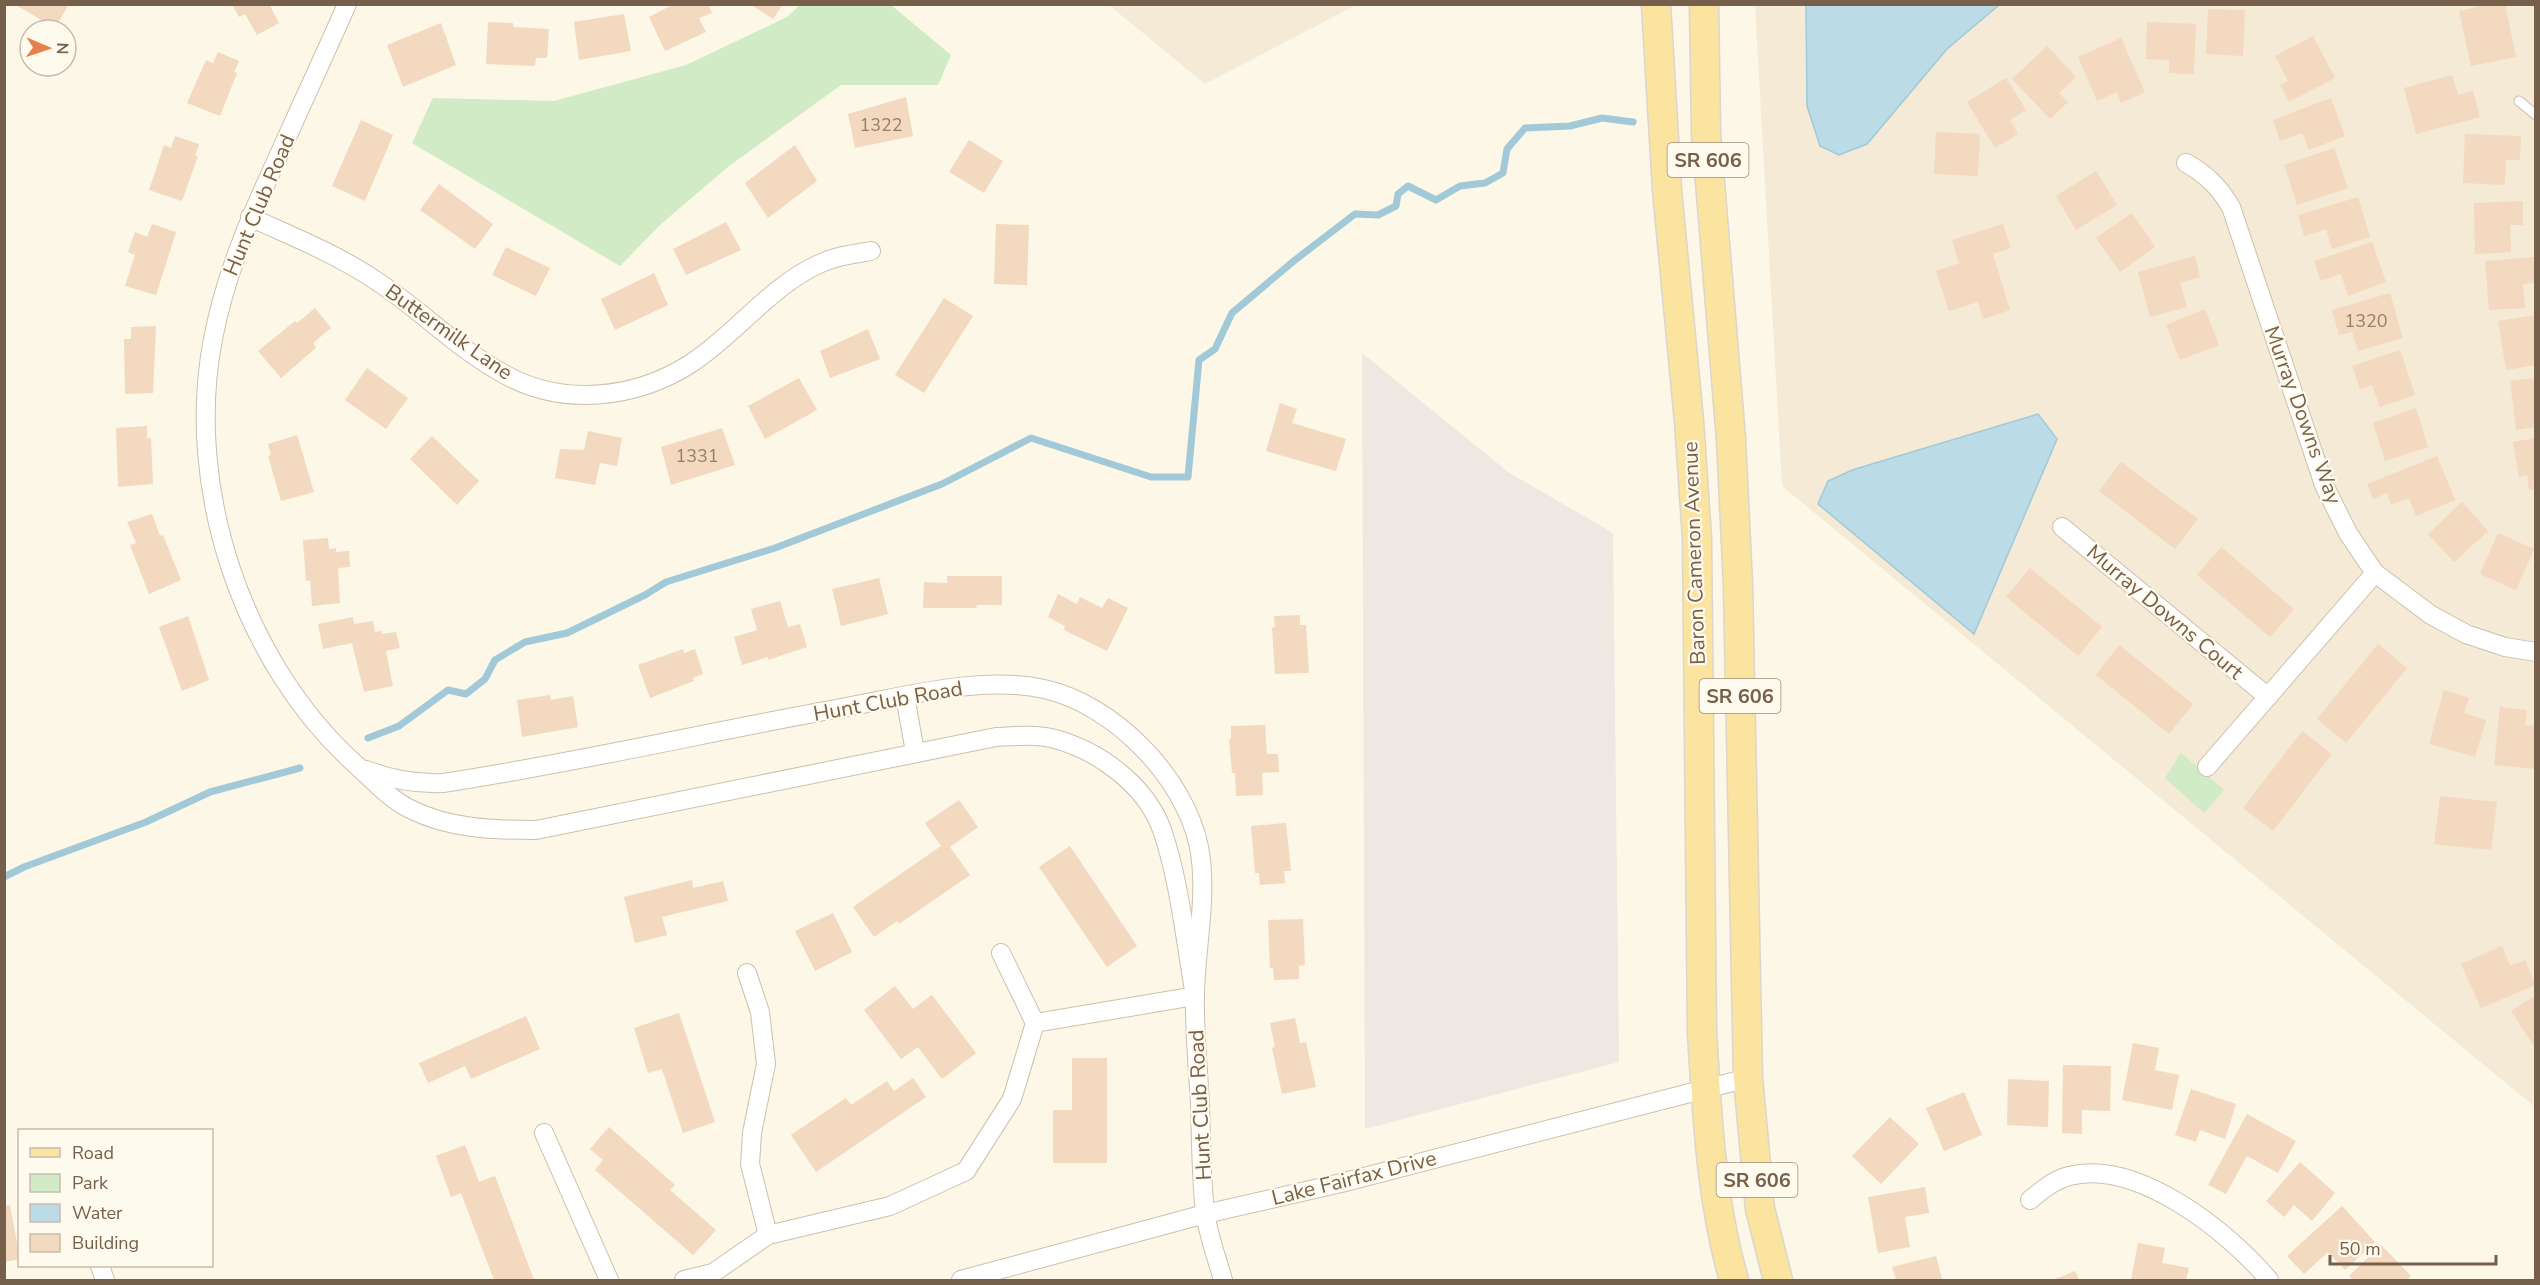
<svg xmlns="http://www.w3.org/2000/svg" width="2540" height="1285" font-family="'Nunito Sans',sans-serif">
<rect width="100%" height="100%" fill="#fcf7e7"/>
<!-- residential -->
<g fill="#f4ead6">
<polygon points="1109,5 1356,5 1205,84"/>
<polygon points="1755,5 2535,5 2535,1107 1782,486"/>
</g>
<!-- industrial -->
<polygon fill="#ede8e1" points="1362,353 1508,472 1613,533 1619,1062 1365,1129"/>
<!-- green -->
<g fill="#d0ebc5">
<polygon points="800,5 891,5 951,55 938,85 841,85 729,166 661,224 620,266 412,143 433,98 554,101 686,65 787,17"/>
<polygon points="2181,753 2224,790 2204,813 2165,778"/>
</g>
<!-- water -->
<g fill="#bbdbe6" stroke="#a1c9d8" stroke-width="1.5">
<polygon points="1806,5 1806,4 1999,5 1947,49 1867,144 1839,155 1820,146 1807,106"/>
<polygon points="2038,414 2057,439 1974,634 1818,504 1828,481 1852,470"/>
</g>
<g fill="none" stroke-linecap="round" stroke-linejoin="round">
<!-- stream -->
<g stroke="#a1c9d8" stroke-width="7">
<polyline points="368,738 399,726 448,690 466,694 485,679 495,660 525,642 567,633 645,595 666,582 775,548 942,484 1031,438 1151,477 1188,477 1199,360 1215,349 1232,313 1295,260 1355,214 1378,215 1396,206 1398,194 1408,186 1436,200 1460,186 1485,183 1503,173 1507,149 1525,128 1570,126 1602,118 1633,122"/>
<polyline points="4,877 24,867 146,822 210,792 300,768"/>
</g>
</g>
<!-- building -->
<g fill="#f2d9bf">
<polygon points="14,4 69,4 55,28"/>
<polygon points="232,4 269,4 279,23 257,35 245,14 239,17"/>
<polygon points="674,4 708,4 712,13 699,18 706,32 665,51 649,17"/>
<polygon points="750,4 783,4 773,19"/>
<polygon points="2490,4 2505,4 2516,57 2471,66 2459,11"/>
<polygon points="2208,9 2245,10 2243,56 2206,54"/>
<polygon points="624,14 631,51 579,60 574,22"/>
<polygon points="488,22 513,23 513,27 549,29 547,58 536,58 535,66 486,64"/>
<polygon points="2147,22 2196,24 2194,74 2169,73 2169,60 2146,59"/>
<polygon points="441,23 456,65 403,87 387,45"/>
<polygon points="2313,36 2335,78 2289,102 2280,85 2288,81 2275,56"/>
<polygon points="2121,38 2145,92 2121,103 2117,92 2097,101 2078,57"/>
<polygon points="2047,46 2076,77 2059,93 2068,102 2050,119 2012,79"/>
<polygon points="218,52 239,61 234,72 237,73 220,116 187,103 206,60 213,63"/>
<polygon points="2452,75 2458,95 2473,91 2480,117 2416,134 2404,88"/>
<polygon points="2006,78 2026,110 2010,120 2018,134 1995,148 1967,102"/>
<polygon points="906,97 913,136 855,148 848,114"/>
<polygon points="2331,98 2345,136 2309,150 2302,133 2280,141 2273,120"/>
<polygon points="361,120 393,135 365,201 332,186"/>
<polygon points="1936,132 1980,134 1978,176 1934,174"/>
<polygon points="2465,134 2521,136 2520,160 2506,160 2505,185 2463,183"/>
<polygon points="175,136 199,144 195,156 198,156 182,201 149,190 164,145 171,148"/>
<polygon points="969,140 1003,161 984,193 949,172"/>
<polygon points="795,145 817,181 768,218 745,183"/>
<polygon points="2334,148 2348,188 2297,205 2284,165"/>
<polygon points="2096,171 2117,205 2076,230 2056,196"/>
<polygon points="439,184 493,224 475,249 420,210"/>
<polygon points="2358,197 2370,237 2332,249 2326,229 2304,236 2298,215"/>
<polygon points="2523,201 2523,225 2510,225 2511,252 2475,254 2474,203"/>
<polygon points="2132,213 2155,247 2120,272 2096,238"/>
<polygon points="726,222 741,250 686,275 673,249"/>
<polygon points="152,224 176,232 156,295 125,286 135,255 128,252 135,232 147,237"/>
<polygon points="996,224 1029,225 1027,285 994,284"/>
<polygon points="2003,224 2011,248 1993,254 2010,310 1983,319 1978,302 1949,311 1936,271 1959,263 1952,240"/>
<polygon points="2372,242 2386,282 2348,296 2341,274 2321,281 2314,261"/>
<polygon points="506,247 550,268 536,296 492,275"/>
<polygon points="2195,256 2200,277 2180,283 2187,307 2150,317 2138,272"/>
<polygon points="2534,257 2536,283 2523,284 2525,308 2489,310 2485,261"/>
<polygon points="654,273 668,305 615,330 601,299"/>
<polygon points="2390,293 2403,338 2358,351 2352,332 2339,335 2332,310"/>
<polygon points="944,298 973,316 924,393 895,375"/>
<polygon points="315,308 331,328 313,343 316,348 281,378 258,351 295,321 297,323"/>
<polygon points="2205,309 2219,345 2180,360 2166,325"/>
<polygon points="2536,315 2536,365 2506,370 2498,321"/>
<polygon points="156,326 153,393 125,394 124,339 131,339 131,327"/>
<polygon points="868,329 880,359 830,378 820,351"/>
<polygon points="2400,350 2415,395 2380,407 2372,385 2360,389 2352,366"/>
<polygon points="367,368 408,398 386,429 345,400"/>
<polygon points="799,378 817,410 765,439 748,406"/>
<polygon points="2536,378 2536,427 2516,430 2510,381"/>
<polygon points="1280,403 1297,409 1292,423 1346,439 1336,471 1266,451"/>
<polygon points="2416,408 2428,447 2385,461 2373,423"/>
<polygon points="147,426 147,438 151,438 153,484 118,487 116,428"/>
<polygon points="722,428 735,465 671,485 661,447"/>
<polygon points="588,431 622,438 617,466 600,463 595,485 555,478 560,449 584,450"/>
<polygon points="297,435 314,492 281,501 268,456 271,455 268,444"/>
<polygon points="432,436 479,481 457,505 410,459"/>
<polygon points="2536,438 2536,489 2529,490 2527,475 2519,477 2513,442"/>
<polygon points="2437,456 2455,500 2416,516 2409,498 2391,505 2387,493 2373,499 2367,484"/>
<polygon points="2121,462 2198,519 2175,549 2099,491"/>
<polygon points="2462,502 2488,531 2454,562 2428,534"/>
<polygon points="152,514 160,536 163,535 181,580 149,594 130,545 136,543 127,522"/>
<polygon points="2498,533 2534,549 2516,590 2480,574"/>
<polygon points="328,538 329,549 336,548 336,552 349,551 350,567 338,568 340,603 312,606 310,580 306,581 303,540"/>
<polygon points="2221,547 2294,609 2270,637 2197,575"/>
<polygon points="2030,568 2102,627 2078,656 2006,597"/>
<polygon points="947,576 1002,576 1002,605 977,605 976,608 923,608 924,582 947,583"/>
<polygon points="879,578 888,614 841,626 832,589"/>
<polygon points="1058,594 1077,604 1080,597 1102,608 1108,598 1128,608 1107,651 1064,630 1065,626 1048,617"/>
<polygon points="780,601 788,627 800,624 807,647 768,660 768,657 742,665 734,637 757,630 751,609"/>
<polygon points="1300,615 1300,625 1306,625 1309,673 1275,674 1272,628 1275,627 1274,616"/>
<polygon points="188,616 209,680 182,691 159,627"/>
<polygon points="353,617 354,624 373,621 375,632 382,631 382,634 396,632 400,648 386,651 393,686 364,692 352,643 323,649 318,624"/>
<polygon points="2378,644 2407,668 2346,743 2317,719"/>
<polygon points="2119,645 2193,704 2169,734 2096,675"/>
<polygon points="683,649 684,653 695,649 703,674 693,678 694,681 650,698 638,665"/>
<polygon points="2444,690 2469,698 2464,713 2486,720 2475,757 2429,744"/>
<polygon points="550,695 551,700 573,696 578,727 522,737 517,700"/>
<polygon points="2500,707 2527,710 2525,725 2536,726 2536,769 2494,765"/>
<polygon points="1265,725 1267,754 1278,754 1279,772 1262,773 1263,795 1236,796 1235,773 1232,773 1229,739 1231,739 1231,726"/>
<polygon points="2302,731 2332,754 2273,831 2243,808"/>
<polygon points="2440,796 2497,802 2491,850 2434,844"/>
<polygon points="959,800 978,827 950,847 970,875 899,924 897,921 874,937 853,907 941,846 925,823"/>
<polygon points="1286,823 1291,871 1284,871 1285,883 1260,885 1259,873 1255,873 1251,826"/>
<polygon points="1070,846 1137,946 1107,967 1039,867"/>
<polygon points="692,880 693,888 723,881 728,901 662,917 667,935 635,943 624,897"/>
<polygon points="833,913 852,952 815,971 795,931"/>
<polygon points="1303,919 1305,965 1299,966 1299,979 1274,980 1273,968 1270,968 1268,920"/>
<polygon points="2502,946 2510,966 2525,960 2536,985 2481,1008 2461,964"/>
<polygon points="895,986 913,1009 932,995 976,1053 942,1079 918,1047 901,1059 864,1010"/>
<polygon points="2536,995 2536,1049 2511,1011"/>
<polygon points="679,1013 715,1122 683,1133 662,1069 648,1073 634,1028"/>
<polygon points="526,1016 540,1049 471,1079 465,1066 428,1083 419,1063"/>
<polygon points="1295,1018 1300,1043 1306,1042 1316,1087 1282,1094 1272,1048 1275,1047 1270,1023"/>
<polygon points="2133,1043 2159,1048 2155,1070 2179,1075 2172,1110 2122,1100"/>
<polygon points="1072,1058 1107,1058 1107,1163 1053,1163 1053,1110 1072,1110"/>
<polygon points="2063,1065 2111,1066 2110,1111 2082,1110 2082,1134 2062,1133"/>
<polygon points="913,1078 926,1097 816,1172 791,1135 846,1098 851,1105 887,1081 894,1091"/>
<polygon points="2008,1079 2049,1081 2048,1127 2007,1125"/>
<polygon points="2191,1089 2236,1104 2225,1139 2200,1130 2196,1142 2175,1135"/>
<polygon points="1964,1092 1982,1135 1944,1151 1926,1108"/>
<polygon points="2247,1114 2296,1141 2278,1173 2247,1156 2226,1194 2208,1185"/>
<polygon points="1890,1117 1919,1144 1881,1184 1852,1156"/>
<polygon points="609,1127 675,1185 670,1190 716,1230 693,1255 595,1170 603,1160 590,1149"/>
<polygon points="465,1145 479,1182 495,1176 534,1280 494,1280 461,1193 451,1197 436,1156"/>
<polygon points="2300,1162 2335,1193 2312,1221 2294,1205 2284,1217 2266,1201"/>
<polygon points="1925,1187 1929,1213 1905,1217 1910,1247 1878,1253 1868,1197"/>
<polygon points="10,1205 20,1259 4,1262 4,1206"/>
<polygon points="2342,1206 2375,1242 2345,1270 2328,1252 2304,1274 2287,1256"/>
<polygon points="2138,1243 2165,1248 2162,1263 2189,1268 2186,1280 2131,1280"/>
<polygon points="2381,1245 2411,1276 2407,1280 2353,1280 2349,1276"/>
<polygon points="1936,1256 1942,1279 1896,1280 1892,1267"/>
<polygon points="2075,1271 2079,1280 2053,1280"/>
</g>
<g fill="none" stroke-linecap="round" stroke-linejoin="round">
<!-- lane casing -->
<g stroke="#cfbfad" stroke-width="11">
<polyline id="lane" points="2519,101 2536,115"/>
</g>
<!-- street casing -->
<g stroke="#cfbfad" stroke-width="20">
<g id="street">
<path d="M347 4C326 52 304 99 283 146 254 209 226 270 213 339 184 488 243 662 354 763 373 780 388 798 410 809 450 829 493 830 536 830L996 737C1015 736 1035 734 1055 739 1099 751 1146 785 1162 830 1179 878 1186 945 1195 996"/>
<path d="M2186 163C2206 174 2219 187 2231 207L2324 485 2348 533 2362 554 2375 573 2431 615 2466 634 2505 647 2536 652"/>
<path d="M250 217C291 236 334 253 372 278 418 307 456 348 504 374 562 407 635 399 690 364 734 336 770 286 819 264 836 256 853 254 871 251"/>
<polyline points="2062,527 2268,697"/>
<polyline points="905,696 915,752"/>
<polyline points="2207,767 2375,573"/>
<path d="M366 770C392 780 415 784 443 783 576 763 708 732 841 708 903 697 981 675 1044 689 1113 704 1185 777 1199 847 1208 894 1196 946 1195 994 1194 1030 1198 1067 1200 1103 1201 1139 1201 1176 1205 1212 1208 1235 1217 1258 1223 1280"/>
<polyline points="1001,953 1035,1023"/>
<polyline points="747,973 760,1012 766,1064 752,1133 750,1164 768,1235"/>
<polyline points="544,1133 609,1280"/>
<path d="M2030 1200C2042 1190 2054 1180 2069 1176 2137 1158 2229 1232 2269 1280"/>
<polyline points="100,1266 105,1280"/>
<polyline points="684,1280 713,1273 768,1235 890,1206 966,1171 1012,1099 1035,1023 1195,996"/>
<polyline points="961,1280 1205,1214 1341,1183 1748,1078"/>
</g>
</g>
<!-- primary casing -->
<g stroke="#dcd6d0" stroke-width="31">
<g id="primary">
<path d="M1656 4 1667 190 1689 421 1697 538 1702 1032C1707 1114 1711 1201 1734 1280"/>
<polyline points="1704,4 1706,133 1731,439 1738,585 1748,1078 1760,1209 1778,1280"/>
</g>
</g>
<!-- lane -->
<use href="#lane" stroke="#fff" stroke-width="9"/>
<!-- street -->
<use href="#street" stroke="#fff" stroke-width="18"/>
<!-- primary -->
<use href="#primary" stroke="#fbe3a0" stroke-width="28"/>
</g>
<g text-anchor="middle" stroke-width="4.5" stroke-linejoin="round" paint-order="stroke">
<!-- number labels -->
<g font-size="18" fill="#967e68">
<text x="881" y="131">1322</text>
<text x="2366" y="327">1320</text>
<text x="697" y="462">1331</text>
</g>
<!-- shield labels -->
<g fill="#fffaee" stroke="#a08e7c" stroke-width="1.5">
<rect x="1667.5" y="143" width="81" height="34" rx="4.5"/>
<rect x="1699.5" y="679" width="81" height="34" rx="4.5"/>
<rect x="1716.5" y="1163" width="81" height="34" rx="4.5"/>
</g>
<g font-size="20" font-weight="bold" fill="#77604b">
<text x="1708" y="167">SR 606</text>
<text x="1740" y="703">SR 606</text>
<text x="1757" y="1187">SR 606</text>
</g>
<!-- street labels -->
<g font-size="21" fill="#77604b" stroke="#fffaee">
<text transform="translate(259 205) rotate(-67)" y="7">Hunt Club Road</text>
<text transform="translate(449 332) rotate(35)" y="7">Buttermilk Lane</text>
<text transform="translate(2303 415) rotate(70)" y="7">Murray Downs Way</text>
<text transform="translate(1694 553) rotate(-92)" y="7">Baron Cameron Avenue</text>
<text transform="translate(2165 612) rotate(40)" y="7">Murray Downs Court</text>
<text transform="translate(888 701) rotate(-10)" y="7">Hunt Club Road</text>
<text transform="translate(1200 1105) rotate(-93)" y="7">Hunt Club Road</text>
<text transform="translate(1354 1178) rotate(-14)" y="7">Lake Fairfax Drive</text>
</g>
</g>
<!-- border -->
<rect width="2540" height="1285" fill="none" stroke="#77604b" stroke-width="12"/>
<!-- legend -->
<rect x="18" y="1129" width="195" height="138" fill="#fffaee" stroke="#c9bcad" stroke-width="1.5"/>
<rect x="30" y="1148" width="30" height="9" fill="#fbe3a0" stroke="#c9bcad" stroke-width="1.5"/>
<text x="72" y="1159" font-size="18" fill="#77604b">Road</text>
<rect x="30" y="1174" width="30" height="18" fill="#d0ebc5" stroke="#c9bcad" stroke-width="1.5"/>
<text x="72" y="1189" font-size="18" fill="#77604b">Park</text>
<rect x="30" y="1204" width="30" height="18" fill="#bbdbe6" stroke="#c9bcad" stroke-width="1.5"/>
<text x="72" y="1219" font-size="18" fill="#77604b">Water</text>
<rect x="30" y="1234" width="30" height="18" fill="#f2d9bf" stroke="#c9bcad" stroke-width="1.5"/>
<text x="72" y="1249" font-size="18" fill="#77604b">Building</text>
<!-- north arrow -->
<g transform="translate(48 48) rotate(92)"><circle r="28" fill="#fffaee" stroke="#c9bcad" stroke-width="1.5"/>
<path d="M0-4.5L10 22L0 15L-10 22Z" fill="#e6814d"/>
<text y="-9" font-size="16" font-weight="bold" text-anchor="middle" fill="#77604b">N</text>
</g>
<!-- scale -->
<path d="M2330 1255v9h166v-9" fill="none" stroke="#77604b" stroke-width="3"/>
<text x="2339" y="1255" font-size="18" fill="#77604b" stroke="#fffaee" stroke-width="4.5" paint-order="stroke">50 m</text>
</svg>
